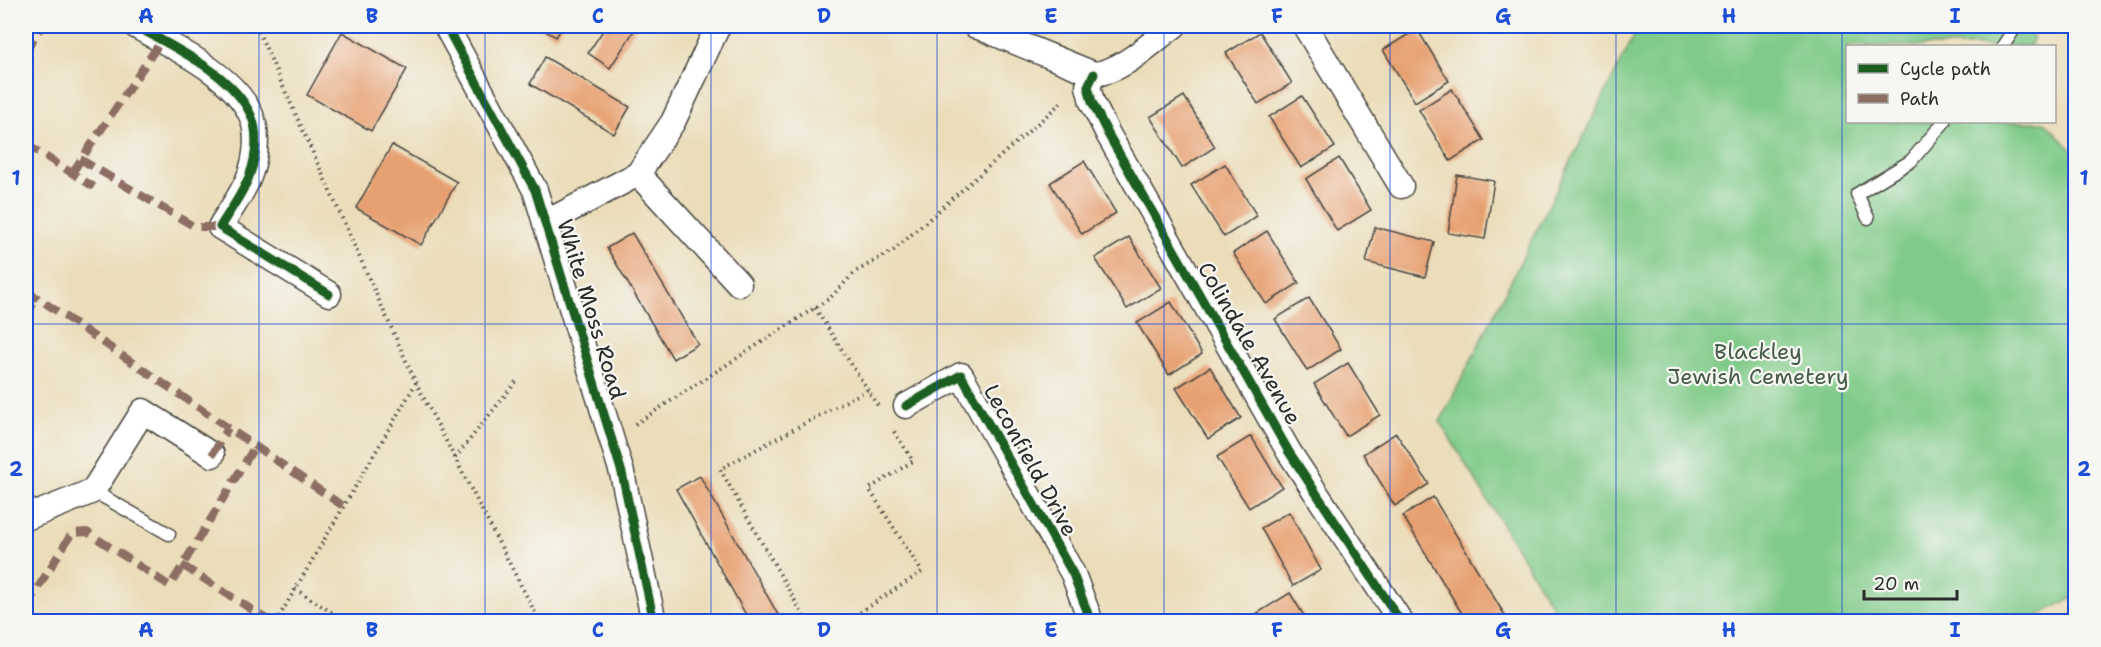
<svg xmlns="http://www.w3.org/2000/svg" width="2101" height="647" font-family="'Shantell Sans',sans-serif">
<rect width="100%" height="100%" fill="#f6f6f2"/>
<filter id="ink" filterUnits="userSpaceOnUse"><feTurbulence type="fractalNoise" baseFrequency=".0167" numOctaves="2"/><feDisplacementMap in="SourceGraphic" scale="12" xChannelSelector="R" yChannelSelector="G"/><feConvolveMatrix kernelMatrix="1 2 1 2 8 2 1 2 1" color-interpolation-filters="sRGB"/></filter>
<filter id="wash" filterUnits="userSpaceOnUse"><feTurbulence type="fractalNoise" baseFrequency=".008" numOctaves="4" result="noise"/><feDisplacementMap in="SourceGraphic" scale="24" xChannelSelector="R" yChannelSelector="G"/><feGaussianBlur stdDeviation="1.35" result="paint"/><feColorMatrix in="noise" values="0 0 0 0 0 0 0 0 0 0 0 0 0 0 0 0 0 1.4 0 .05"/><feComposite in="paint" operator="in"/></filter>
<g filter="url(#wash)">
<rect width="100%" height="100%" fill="#ebddba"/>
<!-- green -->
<polygon fill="#80cb89" stroke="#567b5a" stroke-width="1.5" points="1639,26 2011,26 2034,37 2030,46 1848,46 1848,122 2045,122 2075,153 2075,596 2028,621 1561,621 1440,422"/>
<g id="blocks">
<!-- building -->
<g fill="#e7a071">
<polygon points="537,26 563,26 556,37"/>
<polygon points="606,26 637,26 610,68 588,53"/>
<polygon points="1417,29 1449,81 1415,102 1383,50"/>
<polygon points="342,32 407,69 371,131 307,95"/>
<polygon points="1260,32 1292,83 1258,104 1226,53"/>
<polygon points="545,57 630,107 614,134 530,84"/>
<polygon points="1452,89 1484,140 1450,161 1419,110"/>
<polygon points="1184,96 1215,147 1182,168 1150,117"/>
<polygon points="1302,96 1335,147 1301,168 1269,117"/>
<polygon points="392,145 457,182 421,245 356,208"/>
<polygon points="1339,158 1371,210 1337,231 1306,179"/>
<polygon points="1084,161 1116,213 1082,234 1050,183"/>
<polygon points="1225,164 1257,216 1224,237 1191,185"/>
<polygon points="1457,175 1494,181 1485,239 1448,233"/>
<polygon points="1375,227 1434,242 1425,277 1366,262"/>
<polygon points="1267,231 1299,283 1266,304 1233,253"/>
<polygon points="632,233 698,344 673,359 607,248"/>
<polygon points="1129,237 1161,288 1127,309 1095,258"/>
<polygon points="1309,298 1341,349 1307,371 1275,319"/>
<polygon points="1171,302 1202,354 1169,375 1137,323"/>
<polygon points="1348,363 1380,415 1346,436 1314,384"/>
<polygon points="1210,367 1241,418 1208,439 1176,388"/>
<polygon points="1396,433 1429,484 1395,506 1363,454"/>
<polygon points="1251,436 1282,487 1249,508 1217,457"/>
<polygon points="700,476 782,622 750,622 676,489"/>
<polygon points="1433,497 1509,622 1467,622 1403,516"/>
<polygon points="1289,512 1321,570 1293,586 1261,528"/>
<polygon points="1290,593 1306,619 1302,622 1243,622"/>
</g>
</g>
</g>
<g filter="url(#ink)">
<use href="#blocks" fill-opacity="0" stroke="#484640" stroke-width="1.5"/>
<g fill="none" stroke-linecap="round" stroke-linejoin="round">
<!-- lane casing -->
<g stroke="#484640" stroke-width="15">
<g id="lane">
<polyline points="2003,46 2016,26"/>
<polyline points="1868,218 1857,194 1911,161 1944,122"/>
<polyline points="93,491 169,534"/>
<polyline points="26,502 41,512"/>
</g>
</g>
<!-- street casing -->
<g stroke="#484640" stroke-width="27">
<g id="street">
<path d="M136 26C174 48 232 73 251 115 259 133 256 157 250 174 244 192 230 210 220 227L329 294"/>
<polyline points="446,26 535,190 622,473 654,622"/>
<path d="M976 26 1094 74C1124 71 1150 43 1174 26"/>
<polyline points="1305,26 1401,186"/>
<polyline points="1094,74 1088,86 1092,102 1108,134 1289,452 1401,622"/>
<polyline points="638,174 739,284"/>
<polyline points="545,223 638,174 673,122 718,26"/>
<polyline points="906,406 961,375 1073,574 1091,622"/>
<polyline points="26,518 93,491 143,411 212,455"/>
</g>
</g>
<!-- path -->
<g stroke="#484640" stroke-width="4" stroke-dasharray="1.5 4.5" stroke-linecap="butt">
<polyline points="256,26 416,383 540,622"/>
<polyline points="815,308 878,406"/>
<polyline points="635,424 830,298 855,272 894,250 1063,101"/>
<polyline points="455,458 518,379"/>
<polyline points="295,589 347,622"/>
<polyline points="276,622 416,383"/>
<polyline points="807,622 720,469 867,390"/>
<polyline points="845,622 922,572 869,489 913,461 893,430"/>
</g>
<!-- lane -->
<use href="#lane" stroke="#fff" stroke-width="12"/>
<!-- street -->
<use href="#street" stroke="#fff" stroke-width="24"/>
<!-- quiet -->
<g stroke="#8d6e63" stroke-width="8" stroke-dasharray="15 8" stroke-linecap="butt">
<polyline points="26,51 42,26"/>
<polyline points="26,144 94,187"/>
<polyline points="80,159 195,227 220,227"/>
<polyline points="72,173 161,41"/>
<polyline points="26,290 343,506"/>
<polyline points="26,316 37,297"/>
<polyline points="212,455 228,428"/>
<polyline points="182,565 271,622"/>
<polyline points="26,607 72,533 87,532 170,586 255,446"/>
</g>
<!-- cycleway casing -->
<g stroke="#f6f6f2" stroke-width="13">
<g id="cycleway">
<path d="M136 26C174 48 232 73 251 115 259 133 256 157 250 174 244 192 230 210 220 227L329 294"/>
<polyline points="446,26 535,190 622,473 654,622"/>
<polyline points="1094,74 1088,86 1092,102 1108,134 1289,452 1401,622"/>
<polyline points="906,406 961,375 1073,574 1091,622"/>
</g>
</g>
<!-- cycleway -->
<use href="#cycleway" stroke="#1b5e20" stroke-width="9"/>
</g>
</g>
<!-- grid -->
<path fill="none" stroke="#1d4ed8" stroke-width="1.5" stroke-opacity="0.55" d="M259 26V622M485 26V622M711 26V622M937 26V622M1164 26V622M1390 26V622M1616 26V622M1842 26V622M26 324H2076"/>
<g text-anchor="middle" stroke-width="4.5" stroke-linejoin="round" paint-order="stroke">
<!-- street labels -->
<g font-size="22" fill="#2b2b2b" stroke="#f6f6f2">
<text transform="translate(592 309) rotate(73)" y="8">White Moss Road</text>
<text transform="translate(1250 343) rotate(60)" y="8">Colindale Avenue</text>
<text transform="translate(1031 460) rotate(61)" y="8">Leconfield Drive</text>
</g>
<!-- park labels -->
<g font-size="22" fill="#445b47" stroke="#f6f6f2">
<text x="1758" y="359">Blackley<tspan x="1758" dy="25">Jewish Cemetery</tspan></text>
</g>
</g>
<!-- margin -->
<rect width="2101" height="647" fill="none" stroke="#f6f6f2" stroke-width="66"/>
<!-- legend -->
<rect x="1846" y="45" width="210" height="78" fill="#f6f6f2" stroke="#a5a5a2" stroke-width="1.5"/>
<rect x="1858" y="64" width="30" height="9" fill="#1b5e20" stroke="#a5a5a2" stroke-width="1.5"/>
<text x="1900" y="75" font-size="18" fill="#2b2b2b">Cycle path</text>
<rect x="1858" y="94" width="30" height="9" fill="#8d6e63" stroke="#a5a5a2" stroke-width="1.5"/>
<text x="1900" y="105" font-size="18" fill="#2b2b2b">Path</text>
<!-- scale -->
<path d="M1864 590v9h93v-9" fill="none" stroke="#2b2b2b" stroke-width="3"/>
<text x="1873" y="590" font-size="18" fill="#2b2b2b" stroke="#f6f6f2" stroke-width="4.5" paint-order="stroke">20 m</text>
<rect x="33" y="33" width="2035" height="581" fill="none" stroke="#1d4ed8" stroke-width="2"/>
<g font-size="20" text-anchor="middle" font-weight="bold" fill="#1d4ed8">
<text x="146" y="23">A</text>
<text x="372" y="23">B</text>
<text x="598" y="23">C</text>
<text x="824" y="23">D</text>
<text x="1051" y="23">E</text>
<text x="1277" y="23">F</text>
<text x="1503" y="23">G</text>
<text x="1729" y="23">H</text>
<text x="1955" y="23">I</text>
<text x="16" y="185">1</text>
<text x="2084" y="185">1</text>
<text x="16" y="476">2</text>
<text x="2084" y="476">2</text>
<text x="146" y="637">A</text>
<text x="372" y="637">B</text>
<text x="598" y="637">C</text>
<text x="824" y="637">D</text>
<text x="1051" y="637">E</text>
<text x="1277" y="637">F</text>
<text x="1503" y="637">G</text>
<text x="1729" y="637">H</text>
<text x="1955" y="637">I</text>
</g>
</svg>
